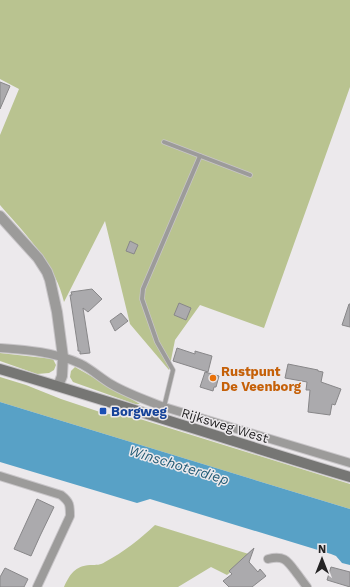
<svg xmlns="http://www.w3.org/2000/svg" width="350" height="587" font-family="'Work Sans',sans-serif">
<rect width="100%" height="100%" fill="#ece9ec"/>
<!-- green -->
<g fill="#b9c390">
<path d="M0 0H350V87L264 328 200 305 175 340 169 370 130 324 105 221 64 302C55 263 25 234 0 205V135L19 89 0 79Z"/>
<polygon points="0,353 53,359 56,365 54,370 49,373 37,374 0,361"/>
<polygon points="75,367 140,404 135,404 73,382 70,377 71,371"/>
<polygon points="0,377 26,385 61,399 103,413 140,419 350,484 350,509 0,402"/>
<path d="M155 525 252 555 227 575 211 567 178 587H64C70 574 75 566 90 565 96 565 101 565 105 562 124 552 140 539 155 525Z"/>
</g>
<!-- water -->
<polygon fill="#58a1c6" points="0,402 350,509 350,565 342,563 336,556 331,554 150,499 137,503 0,462"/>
<!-- building -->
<g fill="#abaaad" stroke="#888789">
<polygon points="0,82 10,86 0,109"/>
<polygon points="130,241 138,245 134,254 126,251"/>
<polygon points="92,289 102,299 88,312 83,308 90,353 80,354 80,351 78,351 78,348 70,295 72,295 71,292"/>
<polygon points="179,303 191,308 186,320 174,315"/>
<polygon points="349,304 350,304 350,327 342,325"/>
<polygon points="121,313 128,321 115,331 110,321"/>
<polygon points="177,348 195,354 195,351 212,356 208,372 173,361"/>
<polygon points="288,364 318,370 318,371 323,372 321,382 341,389 335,405 332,404 330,415 308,412 310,390 306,390 307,382 285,378"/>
<polygon points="205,372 219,376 216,387 214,387 213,391 200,387"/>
<polygon points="37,499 54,507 40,536 31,556 14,549"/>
<polygon points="254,548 249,562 258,572 260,569 266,576 252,587 229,587 223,581 232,574 229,571"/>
<polygon points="331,567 350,572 350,587 327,580"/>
<polygon points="5,568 28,579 24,587 0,587 0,577"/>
</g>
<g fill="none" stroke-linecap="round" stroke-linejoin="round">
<!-- service casing -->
<g stroke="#c8c5c8" stroke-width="5.5">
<g id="service">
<polyline points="164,142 250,175"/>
<polyline points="164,407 173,370 157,342 142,299 143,289 200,156"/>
</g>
</g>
<!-- minor casing -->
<g stroke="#c8c5c8" stroke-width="10">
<g id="minor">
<path d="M0 348C27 350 55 352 81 364 91 369 101 378 111 384 128 394 146 400 164 407L350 463"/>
<path d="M0 476 61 495C70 502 70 505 70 516L37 587"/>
<path d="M268 559C283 555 287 560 295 571 299 576 303 582 307 587"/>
</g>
</g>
<!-- tertiary casing -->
<g stroke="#c8c5c8" stroke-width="12">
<polyline id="tertiary" points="0,216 38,258 47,272 50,280 57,312 63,357 62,376 58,386"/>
</g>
<!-- secondary casing -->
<g stroke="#c8c5c8" stroke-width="12">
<path id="secondary" d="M0 369C117 403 233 442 350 477"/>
</g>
<!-- service -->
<use href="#service" stroke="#9c9b9a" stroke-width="4"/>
<!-- minor -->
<use href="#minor" stroke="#9c9b9a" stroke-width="8"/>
<!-- tertiary -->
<use href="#tertiary" stroke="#9c9b9a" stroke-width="10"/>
<!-- secondary -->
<use href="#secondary" stroke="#767674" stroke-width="10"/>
</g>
<!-- markers -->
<circle fill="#e8710a" stroke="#ece9ec" stroke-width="1.5" cx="213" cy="378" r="4"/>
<rect fill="#1a4fb4" stroke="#ece9ec" stroke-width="1.5" x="99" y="407" width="8" height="8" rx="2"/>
<g text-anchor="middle" stroke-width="3" stroke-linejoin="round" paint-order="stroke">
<!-- food labels -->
<g font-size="13" font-weight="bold" fill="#c56008" stroke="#ece9ec" text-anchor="start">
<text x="221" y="376">Rustpunt<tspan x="221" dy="15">De Veenborg</tspan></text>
</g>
<!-- transit labels -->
<g font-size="13" font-weight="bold" fill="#164399" stroke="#ece9ec" text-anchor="start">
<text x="111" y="416">Borgweg</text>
</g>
<!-- street labels -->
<g font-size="13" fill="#242324" stroke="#ece9ec">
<text transform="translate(225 425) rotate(17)" y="5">Rijksweg West</text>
</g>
<!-- water labels -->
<g font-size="14" font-style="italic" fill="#235c76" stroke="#ece9ec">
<text transform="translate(179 465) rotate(17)" y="5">Winschoterdiep</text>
</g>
</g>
<!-- north arrow -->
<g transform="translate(322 559)" stroke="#ece9ec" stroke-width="3" paint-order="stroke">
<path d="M0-3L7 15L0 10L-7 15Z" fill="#242324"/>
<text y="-6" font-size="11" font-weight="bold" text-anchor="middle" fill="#242324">N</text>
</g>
</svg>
